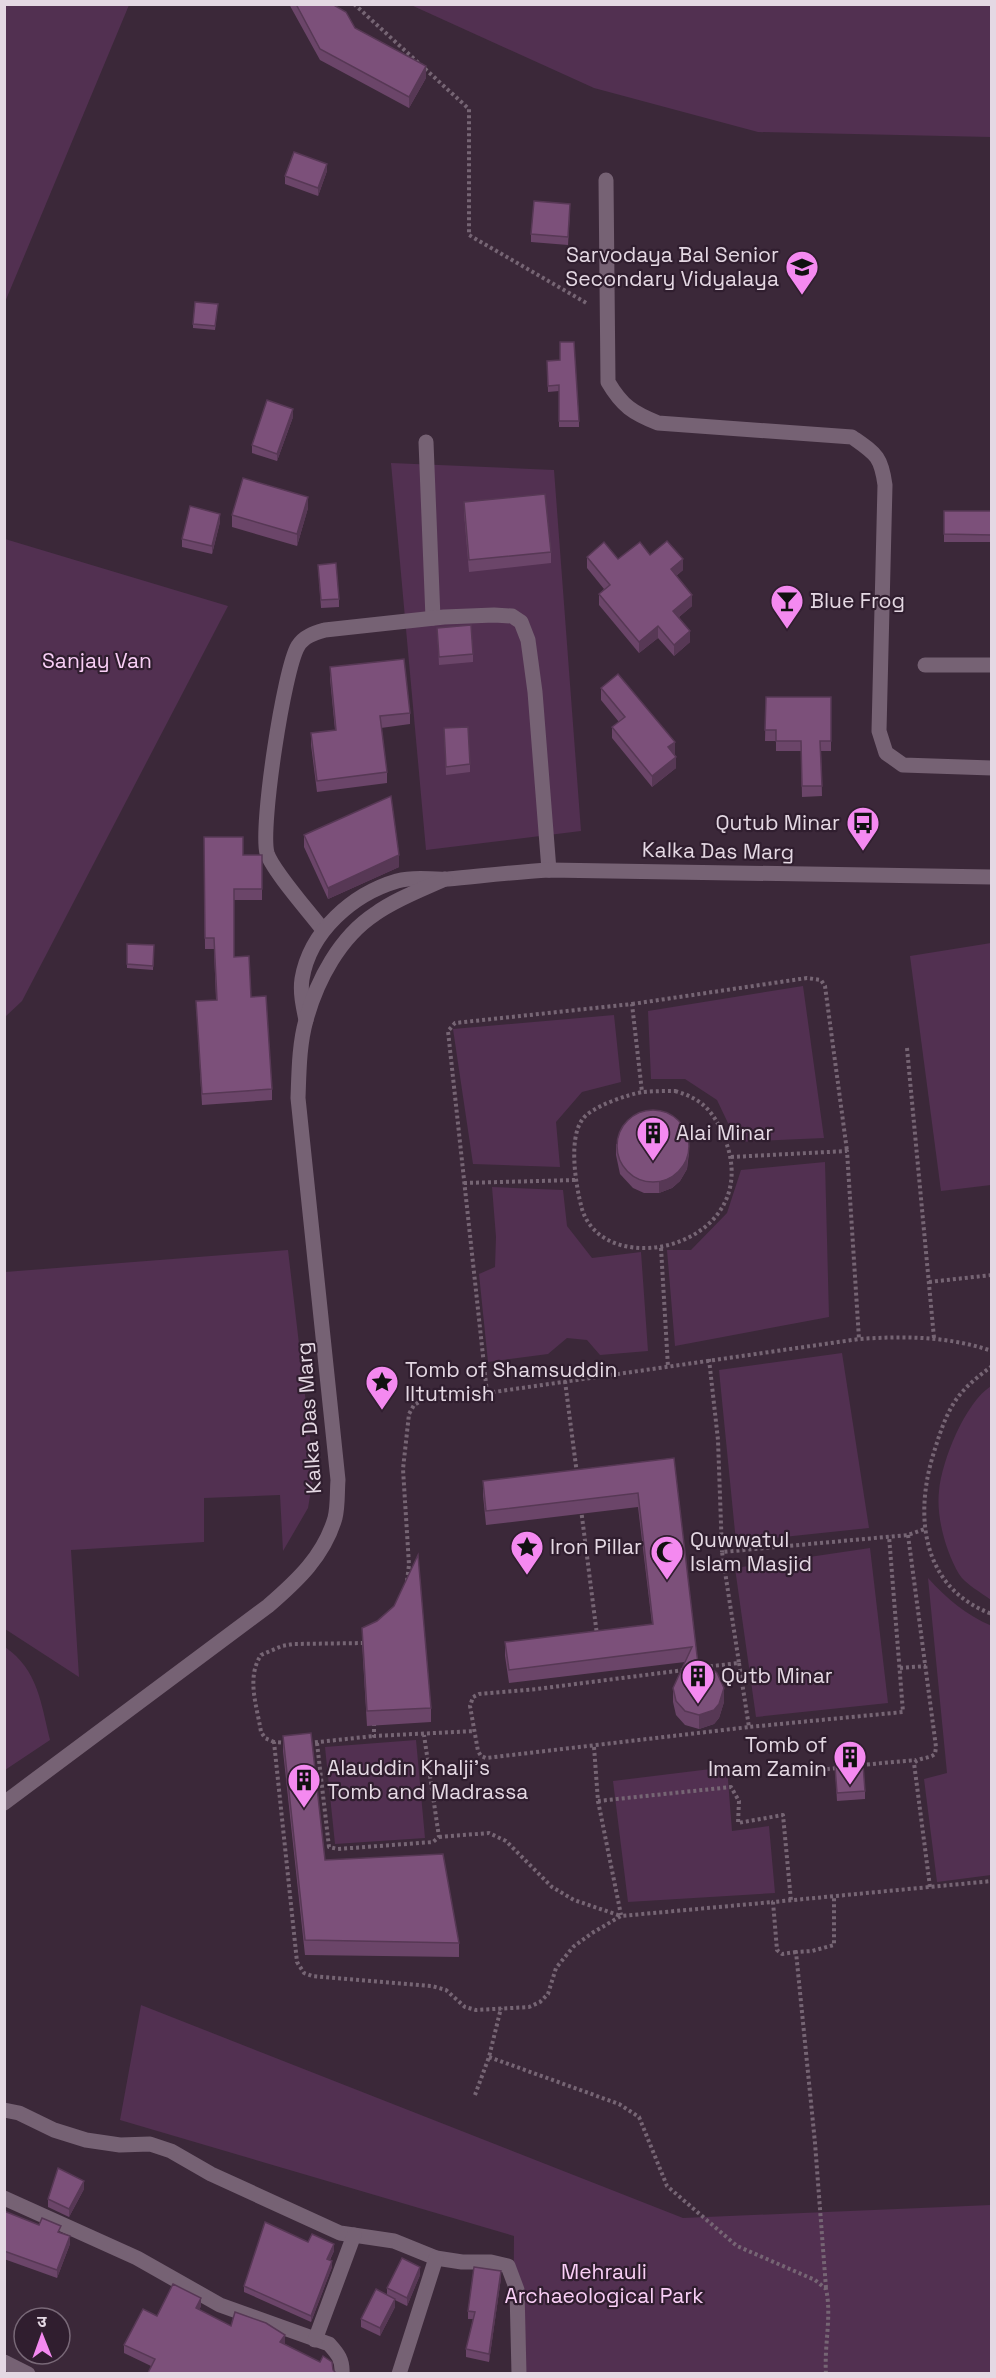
<svg xmlns="http://www.w3.org/2000/svg" width="996" height="2378" font-family="'Space Grotesk','Noto Sans Devanagari',sans-serif">
<rect width="100%" height="100%" fill="#3b2839"/>
<!-- green -->
<g fill="#523051">
<polygon points="5,4 129,5 5,302 4,5"/>
<polygon points="411,5 991,5 991,137 758,132 594,88"/>
<polygon points="391,463 554,470 581,831 426,850"/>
<polygon points="5,539 228,606 22,1001 5,1017"/>
<polygon points="991,943 991,1185 941,1191 910,956"/>
<polygon points="803,986 824,1138 737,1142 717,1100 685,1079 651,1079 648,1011"/>
<polygon points="614,1015 621,1082 582,1092 556,1122 560,1167 473,1164 453,1029"/>
<polygon points="825,1162 829,1317 675,1346 667,1250 691,1250 727,1213 741,1170"/>
<polygon points="492,1187 563,1190 567,1226 592,1258 641,1252 648,1351 600,1355 587,1340 567,1338 548,1354 488,1362 479,1274 495,1267 496,1237"/>
<polygon points="288,1250 314,1472 308,1508 283,1551 280,1495 204,1498 204,1542 71,1550 79,1677 5,1629 5,1272"/>
<polygon points="842,1353 869,1528 736,1542 719,1370"/>
<path d="M991 1386V1600C982 1593 965 1584 959 1574 946 1552 936 1517 939 1491 942 1460 965 1403 991 1386Z"/>
<polygon points="870,1548 888,1703 756,1717 735,1568"/>
<path d="M928 1578C947 1599 966 1615 992 1626L991 1875 937 1882 924 1779 947 1773Z"/>
<path d="M5 1647C38 1670 41 1703 50 1740L5 1770Z"/>
<polygon points="416,1740 425,1838 335,1844 325,1747"/>
<polygon points="727,1767 732,1831 769,1826 775,1893 628,1902 613,1781"/>
<polygon points="141,2005 683,2218 991,2205 991,2373 513,2373 514,2236 120,2120"/>
</g>
<g fill="none" stroke-linecap="round" stroke-linejoin="round">
<!-- path -->
<g stroke="#766574" stroke-width="4" stroke-dasharray="3 3" stroke-linecap="butt">
<polyline points="354,4 469,109 469,235 588,304"/>
<polyline points="632,1004 807,978 821,980 825,986 847,1151"/>
<polyline points="907,1048 934,1338"/>
<path d="M675 1091C703 1099 714 1112 725 1139 766 1246 605 1284 582 1209 576 1187 568 1140 582 1120 590 1107 629 1094 643 1092 654 1091 665 1091 675 1091Z"/>
<polyline points="731,1157 847,1151 859,1339"/>
<polyline points="464,1183 575,1180"/>
<polyline points="661,1248 668,1367"/>
<polyline points="929,1282 992,1275"/>
<polyline points="709,1359 718,1440 722,1552"/>
<path d="M992 1366C980 1375 967 1385 958 1397 946 1413 940 1433 934 1452 914 1515 921 1588 992 1614"/>
<polyline points="565,1381 577,1474"/>
<polyline points="487,1393 448,1031 455,1023 632,1004 642,1092"/>
<polyline points="581,1509 597,1635"/>
<path d="M908 1535 936 1747 935 1754C929 1759 920 1757 914 1763L930 1887"/>
<path d="M407 1581 409 1565 403 1469 409 1414 414 1405 423 1400 487 1393 859 1339C904 1336 948 1336 992 1351"/>
<polyline points="739,1663 749,1727 903,1712 889,1536"/>
<polyline points="704,1667 739,1663 722,1552 908,1535 925,1529"/>
<polyline points="900,1668 926,1666"/>
<polyline points="684,1670 537,1689 479,1694 473,1697 470,1706 478,1751 481,1756 486,1758 749,1727"/>
<polyline points="374,1723 374,1736 475,1731"/>
<path d="M274 1742 265 1738 261 1732C257 1706 246 1678 261 1655L282 1646 293 1644 365 1643"/>
<polyline points="287,1743 274,1742 297,1962 304,1973 312,1976 432,1986 446,1990 465,2007 476,2010 529,2007 540,2002 548,1994 556,1968 573,1947 592,1933 621,1916 773,1902"/>
<polyline points="309,1743 374,1736"/>
<polyline points="317,1743 329,1847 338,1849 433,1842 439,1837 424,1735"/>
<polyline points="594,1747 598,1801 731,1787 739,1801 738,1823 783,1815 791,1901"/>
<polyline points="861,1765 916,1760"/>
<polyline points="809,1771 838,1768"/>
<polyline points="598,1801 621,1915"/>
<polyline points="439,1837 489,1833 506,1841 552,1887 574,1900 621,1916"/>
<polyline points="796,1952 782,1954 777,1950 773,1902 992,1881"/>
<path d="M489 2057 619 2104 639 2117 667 2186 737 2246 815 2280 826 2289C832 2316 824 2345 826 2374"/>
<polyline points="475,2095 489,2057 501,2008"/>
<polyline points="826,2288 815,2143 796,1952 812,1951 834,1945 834,1897"/>
</g>
<!-- minor -->
<g stroke="#766274" stroke-width="15">
<path d="M606 180 608 382C622 406 633 413 658 423L852 437C876 454 881 456 885 485L879 731 886 753 903 765 992 768"/>
<polyline points="426,442 433,618"/>
<polyline points="925,665 992,665"/>
<path d="M323 930C311 914 272 870 267 853 260 827 284 669 298 646 304 636 315 633 325 630L444 617 494 615 512 616 521 622 528 640 535 692 549 870"/>
<path d="M306 1020C303 1006 300 992 302 979 310 931 353 894 397 881 416 876 430 880 448 879 481 876 515 872 549 870L992 877"/>
<path d="M4 1803 268 1606C297 1581 324 1556 335 1518 338 1506 337 1492 338 1480L298 1098C299 1072 299 1045 306 1020 317 980 340 937 375 914 396 899 421 890 445 879"/>
<polyline points="4,2110 19,2113 54,2130 86,2140 120,2145 150,2144 171,2151 211,2174 340,2233 394,2241 436,2258 462,2262 491,2262 508,2266 517,2290 519,2374"/>
<path d="M4 2198 137 2258 220 2305 329 2344C338 2354 343 2360 342 2374"/>
<polyline points="315,2340 354,2235"/>
<polyline points="4,2362 28,2374"/>
<polyline points="399,2374 436,2258"/>
</g>
</g>
<!-- wall -->
<g fill="#6b4569">
<polygon points="289,4 332,4 355,28 426,78 409,108 320,60"/>
<polygon points="327,171 318,196 285,184 285,176"/>
<polygon points="570,212 568,245 531,242 531,234"/>
<polygon points="218,304 215,330 193,328 193,324"/>
<polygon points="547,361 579,421 579,427 559,427 559,391 548,392"/>
<polygon points="293,417 277,461 252,453 252,445"/>
<polygon points="464,502 551,552 551,563 469,572 464,513"/>
<polygon points="308,508 297,546 232,527 232,515"/>
<rect x="944" y="511" width="48" height="31"/>
<polygon points="220,522 212,554 182,547 182,539"/>
<polygon points="650,555 683,570 676,576 692,606 679,617 690,642 674,656 658,638 639,653 599,605 599,594 604,589 587,568 587,557 618,559"/>
<polygon points="318,565 339,599 339,607 321,608"/>
<polygon points="437,628 473,654 473,662 439,665"/>
<polygon points="330,667 410,713 410,724 381,728 387,772 387,783 317,792 311,745 311,733 335,730 330,679"/>
<polygon points="601,688 675,754 676,768 652,787 612,738 612,727 619,722 601,700"/>
<polygon points="766,697 831,697 831,751 821,751 822,796 802,797 801,751 776,751 776,741 765,741"/>
<polygon points="444,728 470,764 470,772 446,775"/>
<polygon points="304,835 399,867 328,899 304,847"/>
<polygon points="204,837 243,855 262,855 262,900 234,900 234,957 251,997 272,1089 272,1100 202,1105 196,1001 216,1000 214,949 205,949"/>
<polygon points="127,944 154,945 153,970 127,968"/>
<polygon points="616,1144 689,1153 687,1169 680,1181 672,1188 659,1193 644,1193 633,1188 620,1174 616,1155"/>
<polygon points="674,1458 698,1664 724,1702 719,1718 714,1724 699,1729 685,1725 676,1715 673,1702 673,1688 685,1662 509,1683 505,1656 505,1642 652,1624 638,1507 486,1525 483,1495 483,1481"/>
<polygon points="362,1628 431,1708 431,1722 367,1726 362,1643"/>
<polygon points="283,1736 325,1860 459,1943 459,1957 305,1955 283,1751"/>
<polygon points="835,1766 865,1791 865,1799 837,1801"/>
<polygon points="84,2189 69,2217 48,2207 48,2199"/>
<polygon points="4,2211 39,2225 61,2233 70,2244 57,2278 4,2259"/>
<polygon points="308,2242 334,2251 330,2260 332,2267 311,2322 244,2292 244,2286"/>
<polygon points="420,2275 407,2306 395,2300 395,2307 380,2336 361,2327 361,2319 387,2295 387,2288"/>
<polygon points="501,2278 489,2362 466,2357 466,2349 473,2319 468,2319 468,2311"/>
<polygon points="173,2284 201,2298 201,2306 199,2310 231,2326 235,2312 266,2323 285,2335 285,2344 320,2362 323,2356 332,2362 333,2370 336,2373 148,2373 151,2366 124,2353 124,2345 143,2309 157,2316"/>
</g>
<!-- shaded-wall -->
<g fill="#573855">
<polygon points="426,66 426,78 409,108 409,97"/>
<polygon points="327,164 327,171 318,196 318,188"/>
<polygon points="293,409 293,417 277,461 277,454"/>
<polygon points="308,497 308,508 297,546 297,534"/>
<polygon points="220,514 220,522 212,554 212,546"/>
<polygon points="683,559 683,570 671,580 671,569"/>
<polygon points="692,595 692,606 673,622 673,611"/>
<polygon points="658,626 658,638 639,653 639,642"/>
<polygon points="690,631 690,642 674,656 674,645"/>
<polygon points="675,742 675,754 668,759 668,747"/>
<polygon points="676,757 676,768 652,787 652,776"/>
<polygon points="399,855 399,867 328,899 328,888"/>
<polygon points="689,1142 687,1169 680,1181 672,1188 659,1193 659,1182"/>
<polygon points="724,1688 724,1702 719,1718 714,1724 699,1729 699,1715"/>
<polygon points="84,2181 84,2189 69,2217 69,2209"/>
<polygon points="70,2236 70,2244 57,2278 57,2270"/>
<polygon points="334,2244 334,2251 327,2265 327,2259"/>
<polygon points="332,2261 332,2267 311,2322 311,2316"/>
<polygon points="420,2267 420,2275 407,2306 407,2298"/>
<polygon points="501,2271 501,2278 489,2362 489,2354"/>
<polygon points="201,2298 201,2306 196,2317 196,2308"/>
<polygon points="395,2299 395,2307 380,2336 380,2328"/>
<polygon points="285,2335 285,2343 280,2351 280,2342"/>
</g>
<!-- building -->
<g fill="#7c507a" stroke="#573855" stroke-width="1.5">
<polygon points="296,4 332,4 346,12 355,28 426,66 409,97 320,49"/>
<polygon points="294,152 327,164 318,188 285,176"/>
<polygon points="534,201 570,204 568,237 531,234"/>
<polygon points="195,302 218,304 215,326 193,324"/>
<polygon points="560,342 574,342 579,421 559,421 559,385 548,386 547,361 560,360"/>
<polygon points="267,400 293,409 277,454 252,445"/>
<polygon points="243,478 308,497 297,534 232,515"/>
<polygon points="545,494 551,552 469,560 464,502"/>
<polygon points="190,506 220,514 212,546 182,539"/>
<polygon points="944,511 992,511 992,535 944,534"/>
<polygon points="667,541 683,559 671,569 692,595 673,611 690,631 674,645 658,626 639,642 599,594 610,585 587,557 604,542 618,559 640,542 650,555"/>
<polygon points="336,563 339,599 321,600 318,565"/>
<polygon points="471,625 473,654 439,657 437,628"/>
<polygon points="404,659 410,713 380,716 387,772 317,781 311,733 336,730 330,667"/>
<polygon points="618,674 675,742 668,747 676,757 652,776 612,727 625,717 601,688"/>
<polygon points="766,697 831,697 831,741 820,741 822,786 802,786 801,741 776,741 776,730 765,730"/>
<polygon points="468,727 470,764 446,767 444,728"/>
<polygon points="391,796 399,855 328,888 304,835"/>
<polygon points="204,837 243,837 243,855 262,855 262,889 234,889 234,957 249,956 251,997 266,996 272,1089 202,1094 196,1001 217,1000 214,938 205,938"/>
<polygon points="127,944 154,945 153,966 127,964"/>
<circle cx="653" cy="1146" r="36"/>
<polygon points="674,1458 698,1664 711,1668 717,1673 724,1688 719,1704 714,1710 699,1715 685,1711 676,1701 673,1688 692,1647 509,1670 505,1642 653,1624 638,1493 486,1511 483,1481"/>
<polygon points="418,1555 431,1708 367,1711 362,1628 377,1621 394,1606"/>
<polygon points="311,1733 325,1860 443,1854 459,1943 305,1940 283,1736"/>
<polygon points="863,1764 865,1791 837,1793 835,1766"/>
<polygon points="58,2168 84,2181 69,2209 48,2199"/>
<polygon points="4,2211 39,2225 42,2218 61,2226 58,2232 70,2236 57,2270 4,2251"/>
<polygon points="265,2222 308,2242 312,2234 334,2244 327,2259 332,2261 311,2316 244,2286"/>
<polygon points="402,2258 420,2267 407,2298 387,2288"/>
<polygon points="474,2267 501,2271 489,2354 466,2349 475,2312 468,2311"/>
<polygon points="173,2284 201,2298 196,2308 231,2326 235,2312 266,2323 285,2335 280,2342 320,2362 323,2356 332,2362 333,2370 336,2373 148,2373 155,2359 124,2345 143,2309 157,2316"/>
<polygon points="376,2289 395,2299 380,2328 361,2319"/>
</g>
<!-- icons -->
<defs>
<g id="school-pin" transform="scale(1.725)"><path d="M0 17L-7.5 6A9.5 9.5 0 1 1 7.5 6Z" fill="#f489f0" stroke="#301e2f"/><path d="M0-5L7-2L0 1L-7-2ZM-4 1L0 2.5L4 1V4Q0 6-4 4Z" fill="#111"/></g>
<g id="bar-pin" transform="scale(1.725)"><path d="M0 17L-7.5 6A9.5 9.5 0 1 1 7.5 6Z" fill="#f489f0" stroke="#301e2f"/><path d="M-6-5H6L.8 .8V4.5H3.5V6h-7V4.5H-.8V.8Z" fill="#111"/></g>
<g id="bus-pin" transform="scale(1.725)"><path d="M0 17L-7.5 6A9.5 9.5 0 1 1 7.5 6Z" fill="#f489f0" stroke="#301e2f"/><path d="M-5-6H5V4H4V6H2V4H-2V6H-4V4H-5ZM-3.5-4V0h7V-4ZM-3.5 1.2v1.5H-2V1.2ZM2 1.2v1.5H3.5V1.2Z" fill="#111"/></g>
<g id="building-pin" transform="scale(1.725)"><path d="M0 17L-7.5 6A9.5 9.5 0 1 1 7.5 6Z" fill="#f489f0" stroke="#301e2f"/><path d="M-4-6H4V6H1V3H-1V6H-4ZM-2.5-4.3h1.7v1.8h-1.7ZM.8-4.3h1.7v1.8H.8ZM-2.5-1h1.7V.8h-1.7ZM.8-1h1.7V.8H.8Z" fill="#111"/></g>
<g id="sight-pin" transform="scale(1.725)"><path d="M0 17L-7.5 6A9.5 9.5 0 1 1 7.5 6Z" fill="#f489f0" stroke="#301e2f"/><path d="M0-6L1.8-2.2L6-1.7L2.9 1.2L3.7 5.4L0 3.3L-3.7 5.4L-2.9 1.2L-6-1.7L-1.8-2.2Z" fill="#111"/></g>
<g id="mosque-pin" transform="scale(1.725)"><path d="M0 17L-7.5 6A9.5 9.5 0 1 1 7.5 6Z" fill="#f489f0" stroke="#301e2f"/><path d="M3.5-4.9A6 6 0 1 0 3.5 4.9A5 5 0 1 1 3.5-4.9Z" fill="#111"/></g>
</defs>
<g fill-rule="evenodd">
<use href="#school-pin" x="802" y="267"/>
<use href="#bar-pin" x="787" y="601"/>
<use href="#bus-pin" x="863" y="823"/>
<use href="#building-pin" x="653" y="1133"/>
<use href="#sight-pin" x="382" y="1382"/>
<use href="#sight-pin" x="527" y="1547"/>
<use href="#mosque-pin" x="667" y="1552"/>
<use href="#building-pin" x="698" y="1676"/>
<use href="#building-pin" x="850" y="1757"/>
<use href="#building-pin" x="304" y="1780"/>
</g>
<g text-anchor="middle" stroke-width="4.5" stroke-linejoin="round" paint-order="stroke">
<!-- poi labels -->
<g font-size="21" fill="#e4d8e3" stroke="#301e2f" text-anchor="start">
<text x="779" y="262" text-anchor="end">Sarvodaya Bal Senior<tspan x="779" dy="24">Secondary Vidyalaya</tspan></text>
<text x="810" y="608">Blue Frog</text>
<text x="840" y="830" text-anchor="end">Qutub Minar</text>
<text x="676" y="1140">Alai Minar</text>
<text x="405" y="1377">Tomb of Shamsuddin<tspan x="405" dy="24">Iltutmish</tspan></text>
<text x="690" y="1547">Quwwatul<tspan x="690" dy="24">Islam Masjid</tspan></text>
<text x="550" y="1554">Iron Pillar</text>
<text x="721" y="1683">Qutb Minar</text>
<text x="827" y="1752" text-anchor="end">Tomb of<tspan x="827" dy="24">Imam Zamin</tspan></text>
<text x="327" y="1775">Alauddin Khalji's<tspan x="327" dy="24">Tomb and Madrassa</tspan></text>
</g>
<!-- park labels -->
<g font-size="21" fill="#f9cff6" stroke="#301e2f">
<text x="97" y="668">Sanjay Van</text>
<text x="604" y="2279">Mehrauli<tspan x="604" dy="24">Archaeological Park</tspan></text>
</g>
<!-- street labels -->
<g font-size="21" fill="#e4d8e3" stroke="#301e2f">
<text transform="translate(718 851) rotate(1)" y="7">Kalka Das Marg</text>
<text transform="translate(309 1418) rotate(-94)" y="7">Kalka Das Marg</text>
</g>
</g>
<!-- border -->
<rect width="996" height="2378" fill="none" stroke="#e4d8e3" stroke-width="12"/>
<!-- north arrow -->
<g transform="translate(42 2336) rotate(359)"><circle r="28" fill="#301e2f" stroke="#786877" stroke-width="1.5"/>
<path d="M0-4.5L10 22L0 15L-10 22Z" fill="#f489f0"/>
<text y="-9" font-size="16" font-weight="bold" text-anchor="middle" fill="#e4d8e3">उ</text>
</g>
</svg>
